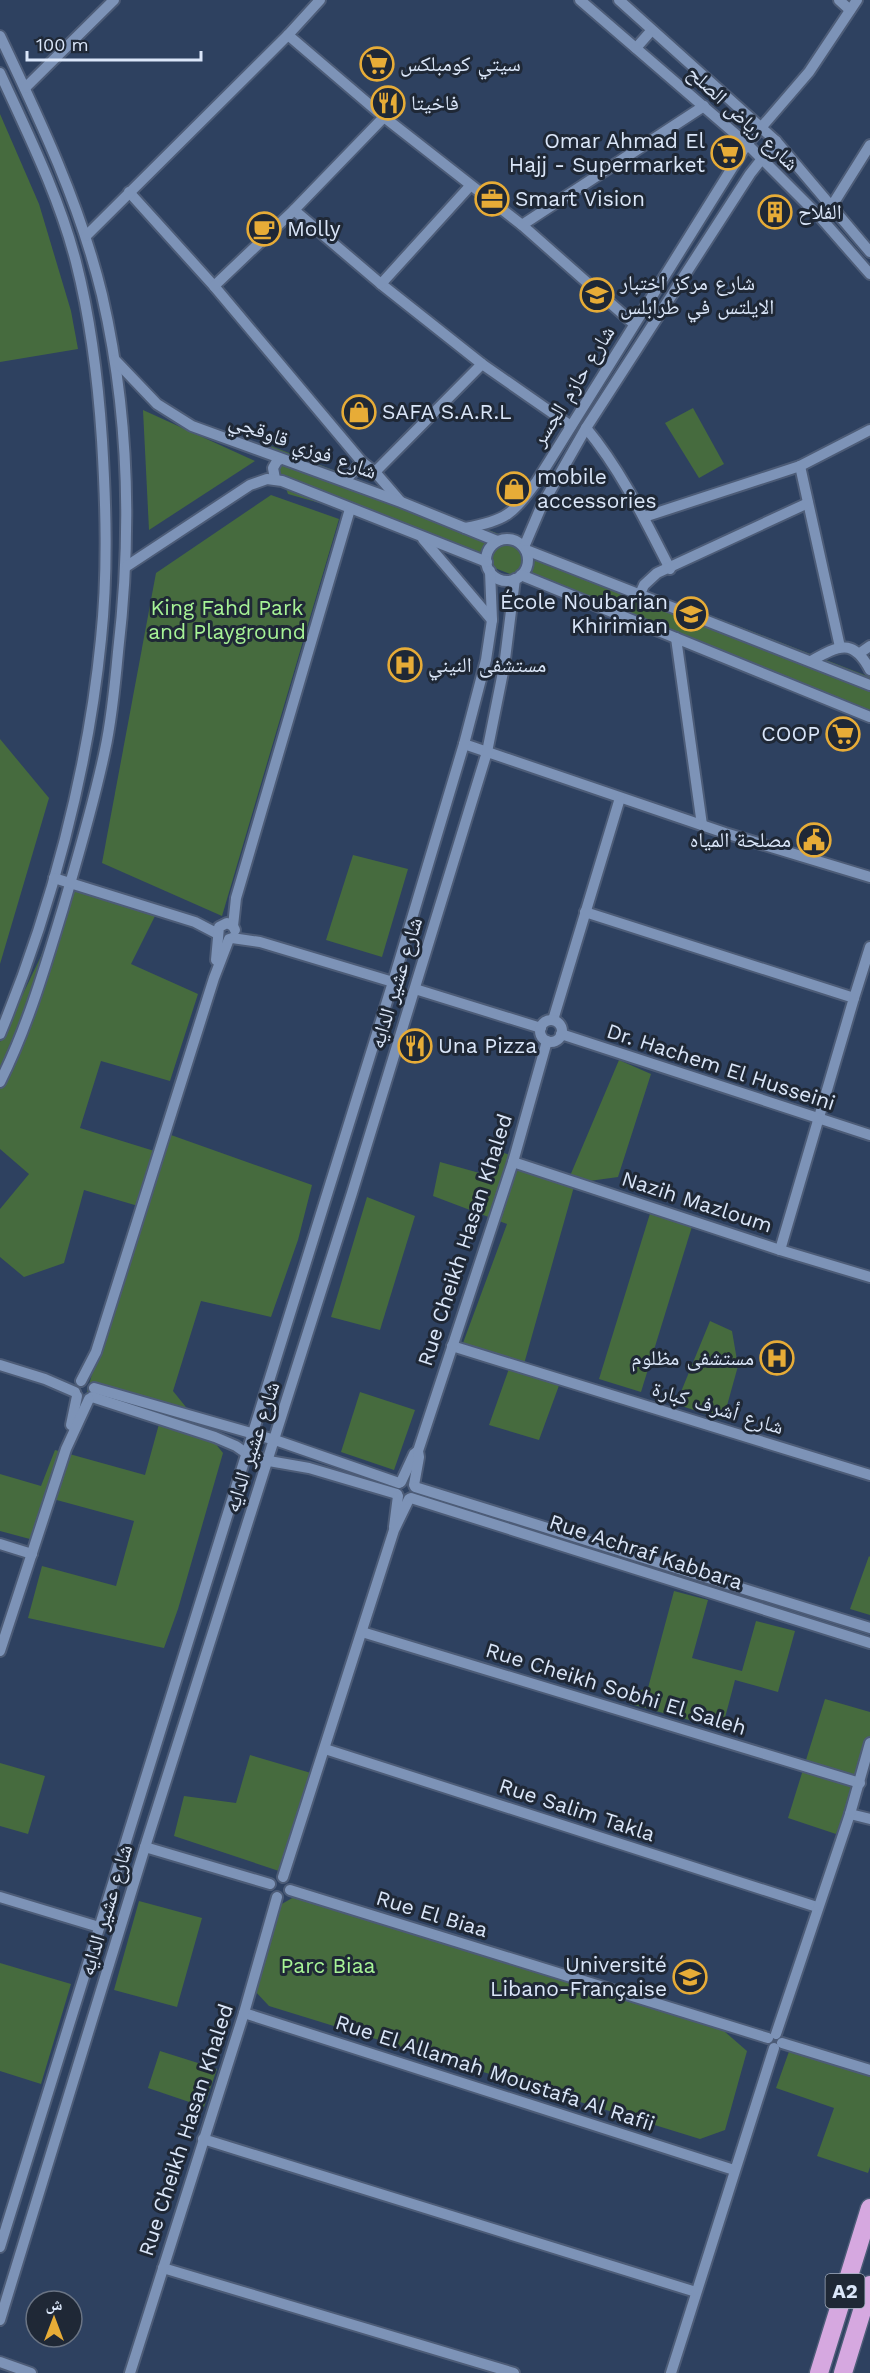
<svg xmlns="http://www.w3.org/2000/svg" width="870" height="2373" font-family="'Work Sans','Noto Naskh Arabic',sans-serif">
<rect width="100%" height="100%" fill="#2e4160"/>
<!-- green -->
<g fill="#466b3e">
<polygon points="0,114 39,204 71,311 78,349 0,362"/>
<polygon points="693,408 724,464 699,478 665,423"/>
<polygon points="143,410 255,461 149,530"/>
<polygon points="271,446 870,677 870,716 358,514 288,494"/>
<polygon points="271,495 339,519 222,916 102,863 156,573"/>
<polygon points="0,739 49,798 0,964"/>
<polygon points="353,855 408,869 382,957 326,940"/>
<polygon points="69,882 156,914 131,964 198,994 170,1081 101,1061 80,1128 164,1154 171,1135 312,1185 298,1240 271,1317 201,1301 173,1391 223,1453 178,1609 164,1648 28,1618 42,1566 116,1586 134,1521 53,1499 41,1542 0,1531 0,1474 41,1486 55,1450 145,1475 162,1413 87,1392 138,1206 84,1190 64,1263 24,1277 0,1257 0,1209 29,1174 0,1149 0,1042 41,956"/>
<polygon points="619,1060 651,1074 618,1177 575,1183 524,1364 561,1380 539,1440 489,1425 511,1363 463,1343 507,1224 433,1196 440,1162 494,1177 504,1153 570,1176"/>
<polygon points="367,1197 415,1216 380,1330 331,1317"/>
<polygon points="652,1207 694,1220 641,1392 599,1379"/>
<polygon points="710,1321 732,1331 738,1366 723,1420 676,1404"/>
<polygon points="360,1392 415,1410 394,1470 341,1452"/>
<polygon points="869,1556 870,1557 870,1615 850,1609"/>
<polygon points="674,1591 708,1600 692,1658 742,1671 756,1621 795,1631 778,1692 735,1680 722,1729 630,1704 634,1692 648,1688"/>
<polygon points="825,1699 870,1712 870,1757 836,1834 788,1818"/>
<polygon points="250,1755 311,1773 282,1872 174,1836 184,1796 236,1803"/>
<polygon points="0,1763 45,1776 28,1834 0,1826"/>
<polygon points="294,1897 724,2031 747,2051 725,2130 700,2139 269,2006 252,1988 273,1909"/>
<polygon points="139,1901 202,1918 177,2007 114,1990"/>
<polygon points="0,1963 71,1984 41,2084 0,2071"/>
<polygon points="792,2043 870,2070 870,2167 868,2173 817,2156 834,2108 776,2088"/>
<polygon points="160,2051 217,2069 204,2107 148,2088"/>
</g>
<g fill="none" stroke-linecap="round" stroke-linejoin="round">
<!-- minor casing -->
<g stroke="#4d5c77" stroke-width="14">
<g id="minor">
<polyline points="580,0 747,144 820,217 870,274"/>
<polyline points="619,0 776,141 870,252"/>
<polyline points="839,0 850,10"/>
<polyline points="288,35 384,117 522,225 634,324"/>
<path d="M0 36C40 120 80 204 102 295 129 412 132 533 118 652 115 685 112 718 105 750 94 803 78 856 63 908 45 967 28 1026 0 1082"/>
<polyline points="636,48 651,31"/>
<path d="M0 73C28 134 59 196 76 262 91 321 98 379 102 440 106 506 108 572 101 639 88 771 51 911 0 1034"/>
<polyline points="25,88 114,0"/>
<polyline points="129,192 214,286 362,462 375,472 400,501"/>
<polyline points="294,210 381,284 482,364 571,426"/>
<polyline points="828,212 870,145"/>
<polyline points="522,225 704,106"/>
<polyline points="86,236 288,35 320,0"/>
<polyline points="381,284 470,186"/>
<polyline points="214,286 294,210 384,117"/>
<polyline points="115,360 157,404 192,426 401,502 497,541"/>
<path d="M586 428C621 470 645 520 670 569"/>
<polyline points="800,466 840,647"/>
<polyline points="375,472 482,364"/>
<polyline points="275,479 273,468 277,461 281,459"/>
<polyline points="345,481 362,462"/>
<polyline points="644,517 800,466 870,430"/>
<path d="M465 528C506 521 513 514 537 481L747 144 809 72 857 0"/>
<polyline points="423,539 492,620"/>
<circle cx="507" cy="560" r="21"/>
<polyline points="524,547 541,507 586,428 750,174 776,141"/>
<polyline points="526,550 870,685"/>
<polyline points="127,566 250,485 267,479 282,481 487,562"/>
<polyline points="521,575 870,717"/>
<polyline points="640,594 644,585 657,573 808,503"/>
<polyline points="676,638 702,825"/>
<polyline points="860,653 870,646"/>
<path d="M811 661C838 646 853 637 870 670"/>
<polyline points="464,744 725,833 870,877"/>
<polyline points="54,878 195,922 218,934"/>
<polyline points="585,912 854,998 780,1250"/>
<polyline points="233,926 236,898 350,509"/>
<polyline points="232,938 260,942 393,982"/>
<polyline points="216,960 219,927 227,923 233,926 235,930"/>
<polyline points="415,989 541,1028"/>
<polyline points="854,998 870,947"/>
<polyline points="553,1020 620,798"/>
<circle cx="551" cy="1031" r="11"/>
<polyline points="561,1034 870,1135"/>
<polyline points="513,1162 780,1250 870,1277"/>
<polyline points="452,1346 870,1475"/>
<polyline points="0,1365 45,1379 75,1392"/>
<polyline points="81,1381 96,1352 214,978 229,939"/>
<polyline points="94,1388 275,1440 399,1483"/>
<polyline points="92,1397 215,1437 236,1446 246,1453 269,1461 309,1468 397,1494"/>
<polyline points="71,1425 77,1396"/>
<polyline points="401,1482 414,1454 418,1451"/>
<polyline points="414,1485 419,1457 418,1451 513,1162 547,1041"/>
<polyline points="415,1487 870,1628"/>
<polyline points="411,1498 870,1643"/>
<polyline points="394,1527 398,1496"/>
<polyline points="0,1544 32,1554"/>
<polyline points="362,1632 860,1783"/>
<polyline points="0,1651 66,1449 89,1399"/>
<polyline points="325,1749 817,1907"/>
<polyline points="850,1814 870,1819"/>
<polyline points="145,1847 270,1884"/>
<polyline points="283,1877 394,1530 409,1499"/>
<polyline points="290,1890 768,2038"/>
<polyline points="0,1897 99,1927"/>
<polyline points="244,2013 734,2170"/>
<polyline points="776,2034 850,1814 870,1743"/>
<polyline points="782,2043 870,2070"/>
<polyline points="203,2139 696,2292"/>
<polyline points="0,2247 393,982 464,744 486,660 492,620 490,571"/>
<polyline points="163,2268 514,2373"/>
<polyline points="0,2320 145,1847 352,1193 487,752 504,667 515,579"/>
<polyline points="0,2362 31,2373"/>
<polyline points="130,2373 244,2013 277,1897"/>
<polyline points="671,2373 774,2048"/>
</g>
</g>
<!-- highway casing -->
<g stroke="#4d5c77" stroke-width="21">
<g id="highway">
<polyline points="819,2373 870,2208"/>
<polyline points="843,2373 870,2285"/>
</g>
</g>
<!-- minor -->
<use href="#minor" stroke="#7d93b7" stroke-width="10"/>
<!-- highway -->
<use href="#highway" stroke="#d6a8e0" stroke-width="18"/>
</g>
<!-- icons -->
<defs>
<g id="supermarket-ring" transform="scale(1.725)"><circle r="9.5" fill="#1f2836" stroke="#e7ac37" stroke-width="1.5"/><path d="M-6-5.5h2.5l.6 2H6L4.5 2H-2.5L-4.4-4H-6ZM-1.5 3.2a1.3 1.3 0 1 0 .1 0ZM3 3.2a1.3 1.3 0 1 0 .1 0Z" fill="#e7ac37"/></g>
<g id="restaurant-ring" transform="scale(1.725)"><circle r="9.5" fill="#1f2836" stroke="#e7ac37" stroke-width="1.5"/><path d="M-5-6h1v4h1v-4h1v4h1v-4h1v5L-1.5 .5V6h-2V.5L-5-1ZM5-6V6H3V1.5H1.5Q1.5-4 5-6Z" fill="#e7ac37"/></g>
<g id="office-ring" transform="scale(1.725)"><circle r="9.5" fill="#1f2836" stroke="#e7ac37" stroke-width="1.5"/><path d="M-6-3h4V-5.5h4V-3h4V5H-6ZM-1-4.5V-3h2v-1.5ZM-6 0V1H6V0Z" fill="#e7ac37"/></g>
<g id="building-ring" transform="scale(1.725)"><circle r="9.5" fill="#1f2836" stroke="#e7ac37" stroke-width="1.5"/><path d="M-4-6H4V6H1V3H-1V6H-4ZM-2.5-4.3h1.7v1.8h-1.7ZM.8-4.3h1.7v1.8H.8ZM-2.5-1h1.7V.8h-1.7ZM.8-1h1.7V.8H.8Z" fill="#e7ac37"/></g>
<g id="cafe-ring" transform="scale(1.725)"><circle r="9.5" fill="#1f2836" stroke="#e7ac37" stroke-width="1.5"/><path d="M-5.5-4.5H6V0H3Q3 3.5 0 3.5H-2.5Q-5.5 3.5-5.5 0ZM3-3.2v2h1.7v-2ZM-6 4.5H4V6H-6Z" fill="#e7ac37"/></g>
<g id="school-ring" transform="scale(1.725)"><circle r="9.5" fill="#1f2836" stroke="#e7ac37" stroke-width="1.5"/><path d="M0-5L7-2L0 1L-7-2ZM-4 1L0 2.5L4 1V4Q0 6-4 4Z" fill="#e7ac37"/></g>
<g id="shop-ring" transform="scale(1.725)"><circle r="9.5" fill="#1f2836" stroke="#e7ac37" stroke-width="1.5"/><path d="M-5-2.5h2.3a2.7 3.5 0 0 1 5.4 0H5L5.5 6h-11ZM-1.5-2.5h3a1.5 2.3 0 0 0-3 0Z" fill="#e7ac37"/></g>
<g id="hospital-ring" transform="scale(1.725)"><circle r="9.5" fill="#1f2836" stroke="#e7ac37" stroke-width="1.5"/><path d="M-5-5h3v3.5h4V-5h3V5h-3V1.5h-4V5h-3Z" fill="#e7ac37"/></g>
<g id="civic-ring" transform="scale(1.725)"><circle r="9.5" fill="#1f2836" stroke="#e7ac37" stroke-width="1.5"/><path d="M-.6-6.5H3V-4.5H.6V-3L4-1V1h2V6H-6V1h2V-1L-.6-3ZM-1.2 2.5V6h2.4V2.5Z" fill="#e7ac37"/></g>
<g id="university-ring" transform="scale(1.725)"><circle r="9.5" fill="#1f2836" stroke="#e7ac37" stroke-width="1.5"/><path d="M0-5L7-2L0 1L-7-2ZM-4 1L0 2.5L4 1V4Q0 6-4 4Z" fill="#e7ac37"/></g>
</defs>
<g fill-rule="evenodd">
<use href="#supermarket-ring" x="377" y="64"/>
<use href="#restaurant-ring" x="388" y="103"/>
<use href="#supermarket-ring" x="728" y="153"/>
<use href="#office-ring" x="492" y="199"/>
<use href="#building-ring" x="775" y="212"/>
<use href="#cafe-ring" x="264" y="229"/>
<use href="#school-ring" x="597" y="295"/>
<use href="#shop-ring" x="359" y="412"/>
<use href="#shop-ring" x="514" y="489"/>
<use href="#school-ring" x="691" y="614"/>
<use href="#hospital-ring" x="405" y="665"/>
<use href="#supermarket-ring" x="843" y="734"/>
<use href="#civic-ring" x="814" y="840"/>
<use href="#restaurant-ring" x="415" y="1046"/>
<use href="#hospital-ring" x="777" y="1358"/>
<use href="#university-ring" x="690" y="1977"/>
</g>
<g text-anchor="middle" stroke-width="6" stroke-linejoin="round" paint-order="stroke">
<!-- shield labels -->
<rect fill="#1f2836" stroke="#a2adbe" stroke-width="1.5" x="825.5" y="2274" width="39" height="34" rx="4.5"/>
<g font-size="20" font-weight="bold" fill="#dae6f9">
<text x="845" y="2298">A2</text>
</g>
<!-- poi labels -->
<g font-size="21" fill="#dae6f9" stroke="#1f2836" text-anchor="start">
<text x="400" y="71">سيتي كومبلكس</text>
<text x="411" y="110">فاخيتا</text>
<text x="705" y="148" text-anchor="end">Omar Ahmad El<tspan x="705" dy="24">Hajj - Supermarket</tspan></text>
<text x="515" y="206">Smart Vision</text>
<text x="798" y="219">الفلاح</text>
<text x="287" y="236">Molly</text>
<text x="620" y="290">شارع مركز اختبار<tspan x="620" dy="24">الايلتس في طرابلس</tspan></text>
<text x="382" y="419">SAFA S.A.R.L</text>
<text x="537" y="484">mobile<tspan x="537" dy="24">accessories</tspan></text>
<text x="668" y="609" text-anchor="end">École Noubarian<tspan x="668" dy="24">Khirimian</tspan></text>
<text x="428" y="672">مستشفى النيني</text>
<text x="820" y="741" text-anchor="end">COOP</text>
<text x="791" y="847" text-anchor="end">مصلحة المياه</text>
<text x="438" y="1053">Una Pizza</text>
<text x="754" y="1365" text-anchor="end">مستشفى مظلوم</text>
<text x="667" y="1972" text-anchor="end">Université<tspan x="667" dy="24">Libano-Française</tspan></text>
</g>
<!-- street labels -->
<g font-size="21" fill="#dae6f9" stroke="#1f2836">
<text transform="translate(743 118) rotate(43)" y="7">شارع رياض الصلح</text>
<text transform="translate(573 386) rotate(-58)" y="7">شارع حازم الجسر</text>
<text transform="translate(303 446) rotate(20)" y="7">شارع فوزي قاوقجي</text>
<text transform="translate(396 983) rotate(-73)" y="7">شارع عشير الدايه</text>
<text transform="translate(721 1067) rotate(18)" y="7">Dr. Hachem El Husseini</text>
<text transform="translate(697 1202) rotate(18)" y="7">Nazih Mazloum</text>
<text transform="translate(465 1240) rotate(-72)" y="7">Rue Cheikh Hasan Khaled</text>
<text transform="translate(718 1408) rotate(17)" y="7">شارع أشرف كبارة</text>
<text transform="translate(252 1447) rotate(-72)" y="7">شارع عشير الدايه</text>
<text transform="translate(646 1552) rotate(18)" y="7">Rue Achraf Kabbara</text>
<text transform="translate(616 1689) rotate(17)" y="7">Rue Cheikh Sobhi El Saleh</text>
<text transform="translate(577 1810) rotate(18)" y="7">Rue Salim Takla</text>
<text transform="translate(106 1910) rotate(-73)" y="7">شارع عشير الدايه</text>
<text transform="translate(432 1914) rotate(17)" y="7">Rue El Biaa</text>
<text transform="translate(495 2073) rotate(18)" y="7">Rue El Allamah Moustafa Al Rafii</text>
<text transform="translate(186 2130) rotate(-72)" y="7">Rue Cheikh Hasan Khaled</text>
</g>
<!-- park labels -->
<g font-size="21" fill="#a7f396" stroke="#1f2836">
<text x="227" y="615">King Fahd Park<tspan x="227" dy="24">and Playground</tspan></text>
<text x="328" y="1973">Parc Biaa</text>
</g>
</g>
<!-- north arrow -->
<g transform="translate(54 2319)"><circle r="28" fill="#1f2836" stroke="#6a7484" stroke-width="1.5"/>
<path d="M0-4.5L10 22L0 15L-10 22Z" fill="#e7ac37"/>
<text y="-9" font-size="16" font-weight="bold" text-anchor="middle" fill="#dae6f9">ش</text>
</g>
<!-- scale -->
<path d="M27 51v9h174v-9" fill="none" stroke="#dae6f9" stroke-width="3"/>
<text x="36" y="51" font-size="18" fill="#dae6f9" stroke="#1f2836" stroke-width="4.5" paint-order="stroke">100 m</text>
</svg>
